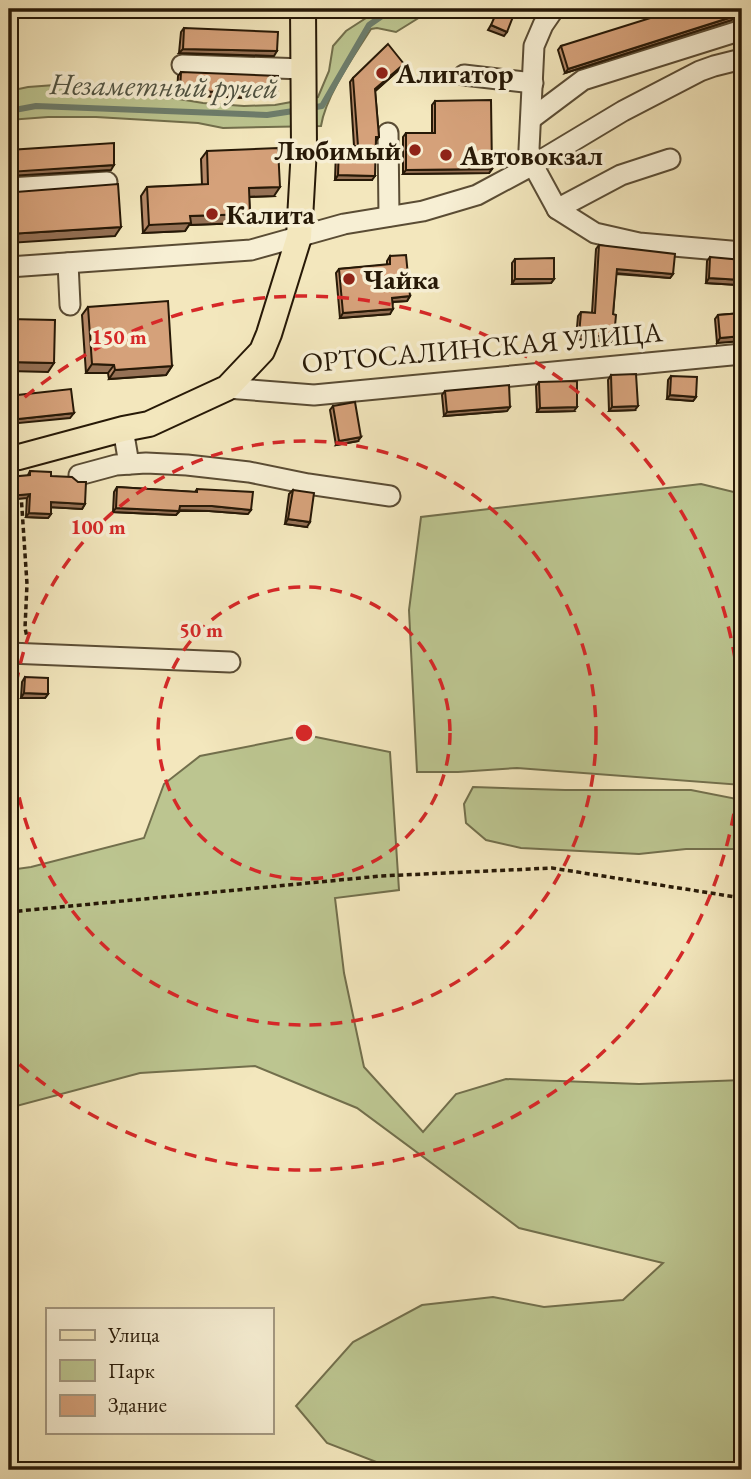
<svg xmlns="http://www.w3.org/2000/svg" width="751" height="1479" font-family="'EB Garamond',serif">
<rect width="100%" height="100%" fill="#f3e7bd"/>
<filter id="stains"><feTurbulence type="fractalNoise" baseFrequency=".00286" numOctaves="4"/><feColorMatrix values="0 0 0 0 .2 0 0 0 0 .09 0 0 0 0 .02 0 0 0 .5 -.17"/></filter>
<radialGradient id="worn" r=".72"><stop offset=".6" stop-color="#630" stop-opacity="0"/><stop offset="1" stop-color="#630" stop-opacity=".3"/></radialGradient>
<!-- green -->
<g fill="#bcc590" stroke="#726f4c" stroke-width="2">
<path d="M380 9H433L396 32 377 28 371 29C354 56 326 95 321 126L223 128 198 123 96 117H48L9 120V91L28 87 82 83 203 103 244 106 275 105 318 97 329 71 333 46 346 31Z"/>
<polygon points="701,484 742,494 742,785 517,768 458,772 417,772 409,610 421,517"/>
<polygon points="306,735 390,752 399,890 335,898 344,973 364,1067 423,1132 456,1094 506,1079 639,1084 742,1080 742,1469 738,1470 397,1470 327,1443 296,1406 353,1342 422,1305 493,1297 544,1307 623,1300 663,1263 519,1228 357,1108 255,1066 140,1073 9,1108 9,870 31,867 144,838 164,784 200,756"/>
<polygon points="473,787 565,790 691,790 742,800 742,849 686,849 639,854 521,848 486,840 466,823 464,804"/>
</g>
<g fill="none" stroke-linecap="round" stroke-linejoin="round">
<!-- stream -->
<g stroke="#6d7d6c" stroke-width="6">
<polyline points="310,108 322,106 369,25 392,9"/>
<polyline points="9,111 36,106 267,115 300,110"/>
</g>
<!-- minor casing -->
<g stroke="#5a4c34" stroke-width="23">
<g id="minor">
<polyline points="554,9 543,25 534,46 529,149 533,165 557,209 595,233 639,243 742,252"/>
<polyline points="182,65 304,69"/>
<polyline points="464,75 533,83"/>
<polyline points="531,119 583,80 742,30"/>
<polyline points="388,133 389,216"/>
<polyline points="9,188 107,182"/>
<polyline points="557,209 621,175 670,159"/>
<polyline points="68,263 70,305"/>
<polyline points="9,267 251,250 344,224 423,211 477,195 533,165 623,111 700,71 714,66 742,59"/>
<polyline points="227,388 314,395 742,354"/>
<polyline points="123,429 129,464"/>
<polyline points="79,475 116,465 146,463 187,465 249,472 308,484 390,496"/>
<polyline points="9,653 230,662"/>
</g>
</g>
<!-- major casing -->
<g stroke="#271907" stroke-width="28">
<polyline id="major" points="9,458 19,457 123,429 149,424 227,388 262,351 269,334 299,237 304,148 303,9"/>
</g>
<!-- path -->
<g stroke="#271907" stroke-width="3.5" stroke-dasharray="5 3.5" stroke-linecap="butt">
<polyline points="21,494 27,584 25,628 27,637"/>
<polyline points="9,912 381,876 552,868 742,898"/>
</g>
<!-- minor -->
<use href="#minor" stroke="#f7efd4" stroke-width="19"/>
<!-- major -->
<use href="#major" stroke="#f3e7bd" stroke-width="24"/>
</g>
<!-- wall -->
<g fill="#b78a69" stroke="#271907" stroke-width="2">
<polygon points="732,20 565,73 558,50 561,46"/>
<polygon points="184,28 274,56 179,53 181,32"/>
<polygon points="401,68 375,91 379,137 376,141 372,180 335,180 336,150 339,146 354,146 350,82 353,78"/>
<polygon points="181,72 274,99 177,95 178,76"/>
<polygon points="435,101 492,169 489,173 403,174 403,137 406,133 432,133 432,105"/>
<polygon points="207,151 274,196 249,197 250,214 244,223 189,225 185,231 143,233 141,196 147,187 202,185 201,159"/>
<polygon points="599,245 673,274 670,278 616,274 611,342 576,339 578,316 581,312 592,313 596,249"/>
<polygon points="390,256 410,296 407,301 393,302 390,314 340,318 336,273 339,269 387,265 387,261"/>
<polygon points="710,257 739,285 706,283 707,261"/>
<polygon points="515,259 554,279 551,283 512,284 512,263"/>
<polygon points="88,307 172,366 166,375 109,379 108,373 86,373 82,315"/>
<polygon points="742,313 717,343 715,319 718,315"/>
<polygon points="611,375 635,410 609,411 608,380"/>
<polygon points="671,376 696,397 693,401 667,399 668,380"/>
<polygon points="539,382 574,411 537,412 536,386"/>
<polygon points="445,391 507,411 444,416 442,395"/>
<polygon points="333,406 358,441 336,445 330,410"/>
<polygon points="30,471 51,476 85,504 82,509 51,507 51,514 48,518 26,517 28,475"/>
<polygon points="117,487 195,492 197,489 248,514 209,511 180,511 176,515 113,512 114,492"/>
<polygon points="293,490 307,527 285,524 289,494"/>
<polygon points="25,677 48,694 45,698 21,698 22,682"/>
</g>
<!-- shaded-wall -->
<g fill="#957155" stroke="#271907" stroke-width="2">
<polygon points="735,16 732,20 565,73 568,69"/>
<polygon points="491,25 507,32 504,36 488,30"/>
<polygon points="183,49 277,51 274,56 179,53"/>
<polygon points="404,64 401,68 372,94 375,89"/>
<polygon points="180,90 277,95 274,99 177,95"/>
<polygon points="114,165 111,170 9,176 9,172 11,171"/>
<polygon points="492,169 489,173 403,174 406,170"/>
<polygon points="338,175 375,176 372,180 335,180"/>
<polygon points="280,187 274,196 243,197 249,188"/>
<polygon points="250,214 244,223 189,225 185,231 143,233 149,225 190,216"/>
<polygon points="121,227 115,236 9,243 9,234"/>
<polygon points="617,269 673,274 670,278 614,273"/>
<polygon points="709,278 742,280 739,285 706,283"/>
<polygon points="515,279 554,279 551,283 512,284"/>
<polygon points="410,296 407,301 389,302 392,298"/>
<polygon points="393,309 390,314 340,318 343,313"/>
<polygon points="579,335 614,337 611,342 576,339"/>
<polygon points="742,336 742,341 717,343 720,338"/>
<polygon points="9,362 54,363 48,372 9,371"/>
<polygon points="92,364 114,365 108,373 86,373"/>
<polygon points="172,366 166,375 109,379 115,370"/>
<polygon points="670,395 696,397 693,401 667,399"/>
<polygon points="638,406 635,410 609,411 612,407"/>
<polygon points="510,407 507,411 444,416 447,412"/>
<polygon points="577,407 574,411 537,412 540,408"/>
<polygon points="74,413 70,418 9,424 9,420"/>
<polygon points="361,437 358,441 336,445 339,441"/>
<polygon points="30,494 27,498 9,500 9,496"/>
<polygon points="51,502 85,504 82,509 48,507"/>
<polygon points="180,506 212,506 251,510 248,514 209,511 177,510"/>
<polygon points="116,508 179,511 176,515 113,512"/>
<polygon points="29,513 51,514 48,518 26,517"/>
<polygon points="288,519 310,522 307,527 285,524"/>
<polygon points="24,693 48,694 45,698 21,698"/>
</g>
<!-- building -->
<g fill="#d5a17a" stroke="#271907" stroke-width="2">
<polygon points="498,9 502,9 514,14 507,32 491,25"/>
<polygon points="679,9 733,9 735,16 568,69 561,46"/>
<polygon points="184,28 278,32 277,51 183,49"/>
<polygon points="388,44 404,64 375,89 379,137 376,137 375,176 338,175 339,146 358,146 353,78"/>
<polygon points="181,72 278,76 277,95 180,90"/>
<polygon points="491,100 492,169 406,170 406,133 435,133 435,101"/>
<polygon points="114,143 114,165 9,172 9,150"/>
<polygon points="278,148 280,187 249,188 250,214 190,216 191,223 149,225 147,187 208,184 207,151"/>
<polygon points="118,184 121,227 9,234 9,190 16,192"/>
<polygon points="599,245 675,254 673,274 617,269 613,314 616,315 614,337 579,335 581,312 595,313"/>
<polygon points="406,255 410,296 392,298 393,309 343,313 339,269 390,264 390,256"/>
<polygon points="710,257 742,260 742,280 709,278"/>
<polygon points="554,258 554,279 515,279 515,259"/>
<polygon points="168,301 172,366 115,370 114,365 92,364 88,307"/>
<polygon points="742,313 742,336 720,338 718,315"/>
<polygon points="9,319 55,320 54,363 9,362"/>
<polygon points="636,374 638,406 612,407 611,375"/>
<polygon points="671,376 697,377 696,397 670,395"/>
<polygon points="577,381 577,407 540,408 539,382"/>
<polygon points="509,385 510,407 447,412 445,391"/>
<polygon points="71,389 74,413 9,420 9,396"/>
<polygon points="355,402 361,437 339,441 333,406"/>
<polygon points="30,471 51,472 51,476 72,477 78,482 86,482 85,504 51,502 51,514 29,513 30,494 9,496 9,477 30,475"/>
<polygon points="117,487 197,492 197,489 253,492 251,510 212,506 180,506 179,511 116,508"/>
<polygon points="293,490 314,493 310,522 288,519"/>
<polygon points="25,677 48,678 48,694 24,693"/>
</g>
<!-- distance rings -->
<g fill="none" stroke="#d62828" stroke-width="3.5" stroke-dasharray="12 9">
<circle cx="304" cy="733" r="146"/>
<circle cx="304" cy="733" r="292"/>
<path d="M9 411A437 437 0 1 1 9 1055"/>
</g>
<!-- markers -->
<g fill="#8f2418" stroke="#f7efd4" stroke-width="2.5">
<circle cx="382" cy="73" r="7"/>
<circle cx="415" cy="150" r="7"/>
<circle cx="446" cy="155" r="7"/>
<circle cx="212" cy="214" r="7"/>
<circle cx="349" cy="279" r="7"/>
</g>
<g text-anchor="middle" stroke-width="7" stroke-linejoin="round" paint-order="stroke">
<!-- poi labels -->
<g font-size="28" font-weight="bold" fill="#271907" stroke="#f7efd4" text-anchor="start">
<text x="396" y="83">Алигатор</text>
<text x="401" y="160" text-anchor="end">Любимый</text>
<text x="460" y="165">Автовокзал</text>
<text x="226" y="224">Калита</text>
<text x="363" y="289">Чайка</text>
</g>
<!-- street labels -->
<g font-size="28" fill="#271907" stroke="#f7efd4">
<text transform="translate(482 347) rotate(-5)" y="10">ОРТОСАЛИНСКАЯ УЛИЦА</text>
</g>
<!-- water labels -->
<g font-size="30" font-style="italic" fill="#505342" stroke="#f7efd4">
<text transform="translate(164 86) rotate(1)" y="10">Незаметный ручей</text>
</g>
</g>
<circle cx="304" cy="733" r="10" fill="#d62828" stroke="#f7efd4" stroke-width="3.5"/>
<g font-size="21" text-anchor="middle" font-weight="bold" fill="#d62828" stroke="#f7efd4" stroke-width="7" stroke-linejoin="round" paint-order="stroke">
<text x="119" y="344">150 m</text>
<text x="98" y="534">100 m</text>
<text x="201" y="637">50 m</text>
</g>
<!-- margin -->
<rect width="751" height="1479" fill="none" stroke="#f3e7bd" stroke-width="35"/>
<rect x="10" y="10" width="730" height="1458" fill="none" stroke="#271907" stroke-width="3.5"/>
<rect x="18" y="18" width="716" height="1444" fill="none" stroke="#271907" stroke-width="2"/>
<!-- legend -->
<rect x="46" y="1308" width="228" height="126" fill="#f7efd4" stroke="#a49982" stroke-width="2"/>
<rect x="60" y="1330" width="35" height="10" fill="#f3e7bd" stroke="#a49982" stroke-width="2"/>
<text x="108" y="1342" font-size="21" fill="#271907">Улица</text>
<rect x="60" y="1360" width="35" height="21" fill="#bcc590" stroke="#a49982" stroke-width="2"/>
<text x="108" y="1378" font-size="21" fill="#271907">Парк</text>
<rect x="60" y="1395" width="35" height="21" fill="#d5a17a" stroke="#a49982" stroke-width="2"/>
<text x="108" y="1412" font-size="21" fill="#271907">Здание</text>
<rect width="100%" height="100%" filter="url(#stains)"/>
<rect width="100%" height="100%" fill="url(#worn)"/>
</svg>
